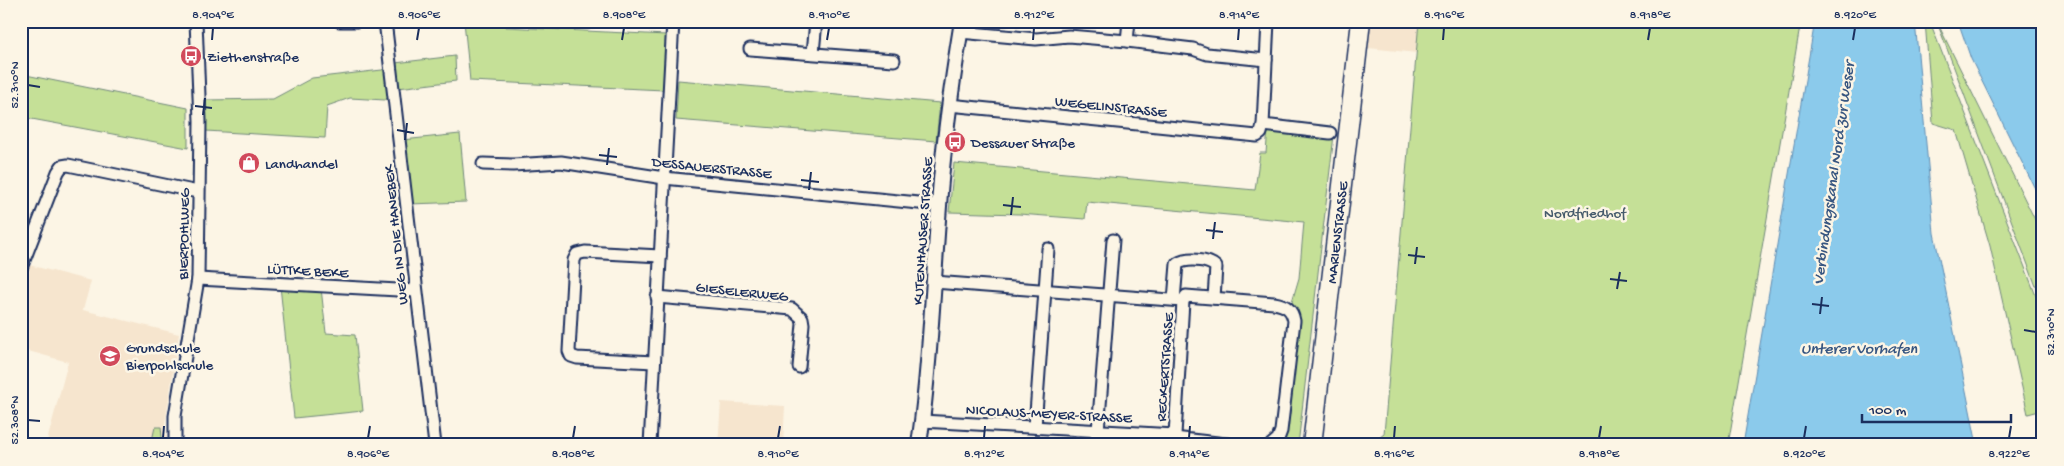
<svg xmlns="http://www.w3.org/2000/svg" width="2064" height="466" font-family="'Gochi Hand',sans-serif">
<rect width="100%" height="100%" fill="#fcf5e5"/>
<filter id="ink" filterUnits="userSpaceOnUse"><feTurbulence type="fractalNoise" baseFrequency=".02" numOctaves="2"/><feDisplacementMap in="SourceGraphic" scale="10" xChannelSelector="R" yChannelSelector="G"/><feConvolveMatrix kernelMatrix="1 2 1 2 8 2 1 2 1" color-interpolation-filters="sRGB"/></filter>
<g filter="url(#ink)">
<!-- built -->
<g fill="#f6e5ce">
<polygon points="1371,21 1419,21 1417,53 1368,48"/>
<polygon points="29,265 91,281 83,310 179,334 165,424 167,445 46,445 68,362 21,349 21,282"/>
<polygon points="721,402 785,406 783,445 718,445"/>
</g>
<!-- green -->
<g fill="#c5e097" stroke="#70887a">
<polygon points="464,21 505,21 506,27 666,35 664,90 470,81"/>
<polygon points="1419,21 1801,21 1728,445 1370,445 1384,434"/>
<polygon points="1925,21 1935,21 1932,27 2043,314 2043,410 2028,414 1990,246 1956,130 1933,123"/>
<polygon points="1937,22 2043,236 2043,305"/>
<polygon points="455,56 456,81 398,88 385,100 350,98 327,106 325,138 206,131 205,100 273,99 312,78 382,70 395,63"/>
<polygon points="21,74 188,108 188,148 21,117"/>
<polygon points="678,80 940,103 936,141 676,120"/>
<polygon points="1268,128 1334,135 1298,445 1277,445 1291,305 1299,278 1304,222 1087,202 1085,219 1019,214 949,212 954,163 1255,190 1260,153 1266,153"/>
<polygon points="460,134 466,202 410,204 403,140"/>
<polygon points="280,286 321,288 326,333 355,335 363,411 294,418"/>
<polygon points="155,427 161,427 163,445 151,445"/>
</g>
<!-- water -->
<g fill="#8bcaeb" stroke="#5e8cb3">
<polygon points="1815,21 1915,21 1934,233 1977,445 1743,445"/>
<polygon points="1958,21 2043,21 2043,205 1971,59"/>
</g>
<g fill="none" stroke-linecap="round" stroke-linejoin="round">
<!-- minor casing -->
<g stroke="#1b2f5e" stroke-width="15">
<g id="minor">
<polyline points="339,21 357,21"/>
<polyline points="385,21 435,445"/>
<polyline points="1268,21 1263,125 1330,133"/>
<polyline points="960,32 1036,39 1069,36 1127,41 1193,49 1207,54 1266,60"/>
<polyline points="1127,41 1129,21"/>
<polyline points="750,49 894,60"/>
<polyline points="813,53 816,21"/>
<polyline points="949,105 1257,136 1261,133 1263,125"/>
<polyline points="483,164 513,165 561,162 664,178 939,205"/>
<polyline points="21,268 58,172 62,166 68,165 198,192"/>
<polyline points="198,279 416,291"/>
<polyline points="934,282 1183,301"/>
<polyline points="657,297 792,309 802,318 803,324 799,367"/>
<path d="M1174 300 1177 264C1186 258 1208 259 1216 267L1214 298"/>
<path d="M1183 301 1186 296 1274 303C1286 305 1292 309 1294 321L1281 431 1278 439 1271 445"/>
<polyline points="654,362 577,358 571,356 569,351 574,260 577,254 585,252 660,256"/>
<polyline points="922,421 1175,435"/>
<polyline points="1035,427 1048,249"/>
<polyline points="1098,431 1113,240"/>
<polyline points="1175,435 1183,301"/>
<polyline points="1175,435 1174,438 1235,445"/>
<polyline points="175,445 175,416 198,279 200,121 196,21"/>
<polyline points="650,445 673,21"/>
</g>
</g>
<!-- tertiary casing -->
<g stroke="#1b2f5e" stroke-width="18">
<path id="tertiary" d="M919 445C930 365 933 286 939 206 943 144 952 82 962 21"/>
</g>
<!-- primary casing -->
<g stroke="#1b2f5e" stroke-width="21">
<g id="primary">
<path id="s1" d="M1312 445 1361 21"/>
</g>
</g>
<!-- minor -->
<use href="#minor" stroke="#fcf5e5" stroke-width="11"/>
<!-- tertiary -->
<use href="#tertiary" stroke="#fcf5e5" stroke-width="14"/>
<!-- primary -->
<use href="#primary" stroke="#fcf5e5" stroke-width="18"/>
</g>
</g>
<!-- ticks -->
<path fill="none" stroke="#1b2f5e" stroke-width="2" d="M212 40 213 28M417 40 419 28M622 40 624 28M827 40 829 28M1033 40 1034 28M1238 40 1239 28M1443 40 1444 28M1648 40 1650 28M1853 40 1855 28M28 85 40 87M195 106 212 108M203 115 205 98M397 130 414 133M405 140 407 123M599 155 617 157M607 165 609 148M801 180 819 182M809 190 811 172M1003 205 1021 207M1011 215 1013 197M1206 230 1223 232M1213 239 1215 222M1408 255 1425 257M1415 264 1417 247M1610 279 1627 281M1617 289 1620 272M1812 304 1829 306M1820 314 1822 297M2024 330 2036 332M28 420 40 421M163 438 164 426M368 438 370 426M573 438 575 426M778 438 780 426M984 438 985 426M1189 438 1190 426M1394 438 1395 426M1599 438 1601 426M1804 438 1806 426M2009 438 2011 426"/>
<!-- icons -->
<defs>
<g id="bus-disc" transform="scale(1.125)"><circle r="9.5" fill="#d1495b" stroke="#fcf5e5"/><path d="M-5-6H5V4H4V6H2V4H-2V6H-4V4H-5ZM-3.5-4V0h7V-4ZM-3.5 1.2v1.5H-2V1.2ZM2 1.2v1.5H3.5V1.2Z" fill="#fff"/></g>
<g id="shop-disc" transform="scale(1.125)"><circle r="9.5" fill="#d1495b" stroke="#fcf5e5"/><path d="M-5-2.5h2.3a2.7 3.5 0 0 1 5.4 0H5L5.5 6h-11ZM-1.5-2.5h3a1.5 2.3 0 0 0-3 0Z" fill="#fff"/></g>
<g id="school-disc" transform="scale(1.125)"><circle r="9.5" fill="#d1495b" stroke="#fcf5e5"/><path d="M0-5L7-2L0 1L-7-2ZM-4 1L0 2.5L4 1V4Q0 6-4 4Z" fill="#fff"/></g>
</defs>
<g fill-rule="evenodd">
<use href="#bus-disc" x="191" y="56"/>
<use href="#bus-disc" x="955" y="142"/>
<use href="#shop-disc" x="249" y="163"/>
<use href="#school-disc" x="110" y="356"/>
</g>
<g text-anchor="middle" stroke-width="5" stroke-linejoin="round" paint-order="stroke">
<!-- poi labels -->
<g font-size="15" fill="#1b2f5e" stroke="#fcf5e5" text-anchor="start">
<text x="207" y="61">Ziethenstraße</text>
<text x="971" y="147">Dessauer Straße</text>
<text x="265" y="168">Landhandel</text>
<text x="126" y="352">Grundschule<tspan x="126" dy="17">Bierpohlschule</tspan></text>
</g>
<!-- street labels -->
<g font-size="15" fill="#1b2f5e" stroke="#fcf5e5">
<text transform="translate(1111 106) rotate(6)" y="5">WEGELINSTRASSE</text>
<text transform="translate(712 167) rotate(6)" y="5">DESSAUERSTRASSE</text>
<text transform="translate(922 231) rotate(-86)" y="5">KUTENHAUSER STRASSE</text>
<text dy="5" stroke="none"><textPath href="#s1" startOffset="214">MARIENSTRASSE</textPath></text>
<text transform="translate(183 234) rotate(-89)" y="5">BIERPOHLWEG</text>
<text transform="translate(395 235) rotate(-96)" y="5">WEG IN DIE HANEBEK</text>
<text transform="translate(308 270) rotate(3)" y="5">LÜTTKE BEKE</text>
<text transform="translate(742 291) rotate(6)" y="5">GIESELERWEG</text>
<text transform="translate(1164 367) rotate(-86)" y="5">RECKERTSTRASSE</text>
<text transform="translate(1049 413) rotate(3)" y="5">NICOLAUS-MEYER-STRASSE</text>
</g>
<!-- park labels -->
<g font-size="15" fill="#465b6c" stroke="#fcf5e5">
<text x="1585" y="217">Nordfriedhof</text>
</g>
<!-- water labels -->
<g font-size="16" font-style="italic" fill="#375681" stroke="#fcf5e5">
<text transform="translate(1832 173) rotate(-82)" y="6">Verbindungskanal Nord zur Weser</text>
<text x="1859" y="353">Unterer Vorhafen</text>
</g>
</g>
<!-- margin -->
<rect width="2064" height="466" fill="none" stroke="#fcf5e5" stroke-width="55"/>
<!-- scale -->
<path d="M1862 414v8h149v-8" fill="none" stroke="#1b2f5e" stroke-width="2.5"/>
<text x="1869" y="414" font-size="15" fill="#1b2f5e" stroke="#fcf5e5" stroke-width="4" paint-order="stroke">100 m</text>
<rect x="28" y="28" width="2008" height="410" fill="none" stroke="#1b2f5e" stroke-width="2"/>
<g font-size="12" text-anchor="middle" fill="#1b2f5e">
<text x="213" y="18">8.904°E</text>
<text x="419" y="18">8.906°E</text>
<text x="624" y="18">8.908°E</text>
<text x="829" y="18">8.910°E</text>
<text x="1034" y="18">8.912°E</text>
<text x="1239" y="18">8.914°E</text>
<text x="1444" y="18">8.916°E</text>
<text x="1650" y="18">8.918°E</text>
<text x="1855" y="18">8.920°E</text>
<text transform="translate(14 85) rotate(-90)" y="4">52.310°N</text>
<text transform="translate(2050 332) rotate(-90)" y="4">52.310°N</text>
<text transform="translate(14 420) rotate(-90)" y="4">52.308°N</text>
<text x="163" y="457">8.904°E</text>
<text x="368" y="457">8.906°E</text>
<text x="573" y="457">8.908°E</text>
<text x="778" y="457">8.910°E</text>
<text x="984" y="457">8.912°E</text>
<text x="1189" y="457">8.914°E</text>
<text x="1394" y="457">8.916°E</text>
<text x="1599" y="457">8.918°E</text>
<text x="1804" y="457">8.920°E</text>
<text x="2009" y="457">8.922°E</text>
</g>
</svg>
